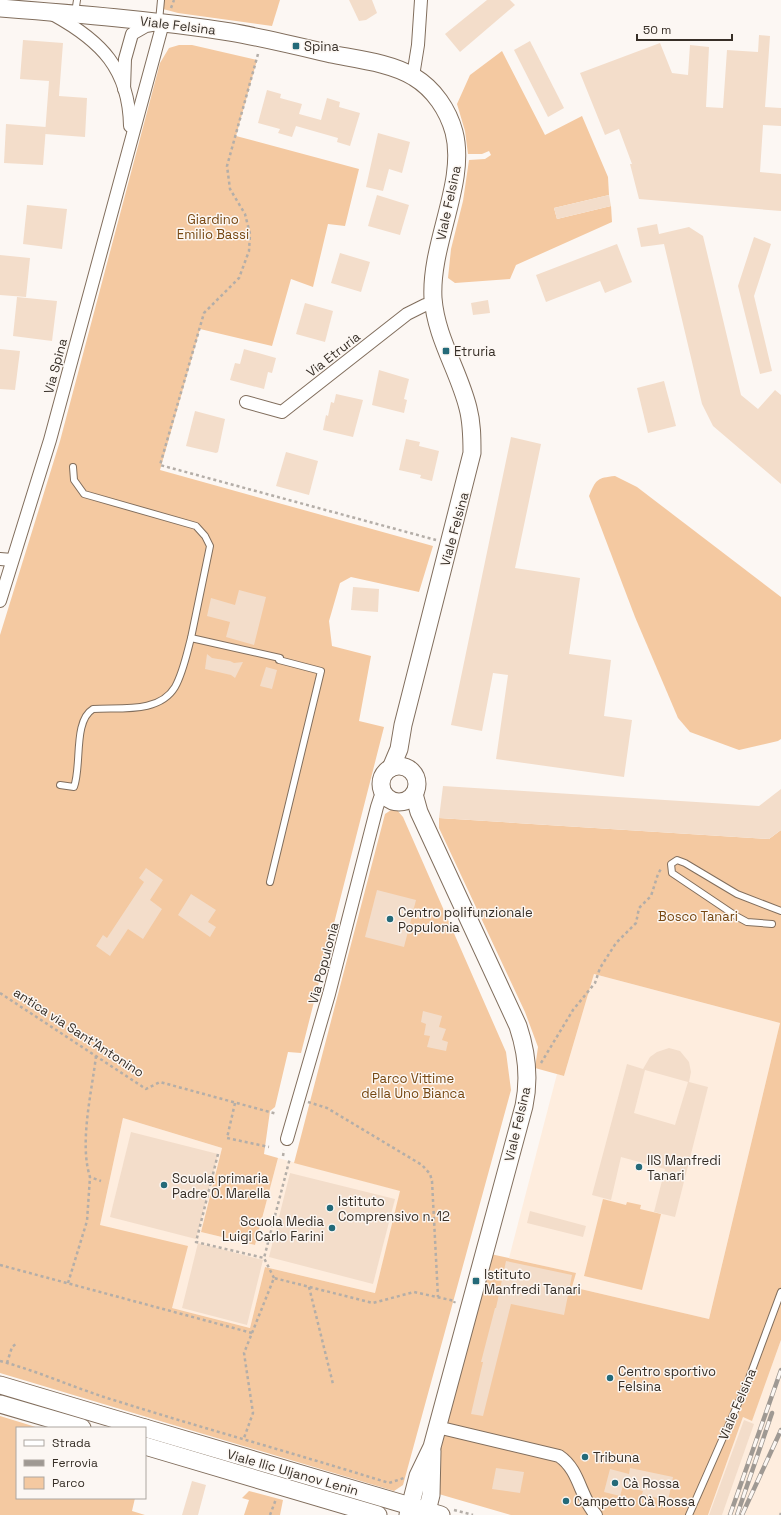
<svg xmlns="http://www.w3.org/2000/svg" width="781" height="1515" font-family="'Space Grotesk',sans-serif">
<rect width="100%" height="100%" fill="#fcf7f3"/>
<!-- built -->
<g fill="#feedde">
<polygon points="594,974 780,1023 709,1319 572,1287 575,1273 509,1258 557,1074 564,1076"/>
<polygon points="123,1118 222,1148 201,1232 255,1245 278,1158 401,1191 375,1293 265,1267 250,1328 172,1308 100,1225"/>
<polygon points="781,1340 781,1515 708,1515 743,1417 752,1420"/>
</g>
<!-- green -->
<g fill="#f4c9a1">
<polygon points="164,0 280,0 272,26 178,13 163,9"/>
<polygon points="179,45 192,45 257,60 236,136 359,169 345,226 328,224 313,287 291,279 272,346 200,329 160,470 433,546 419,592 351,577 340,583 329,621 332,646 371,656 359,721 384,727 301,1053 288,1052 275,1107 270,1111 264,1154 278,1158 255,1245 201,1232 222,1148 123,1118 100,1225 188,1246 172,1308 250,1328 265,1267 375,1293 400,1191 294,1163 385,814 391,810 397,810 403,817 506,1052 511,1090 403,1485 394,1491 0,1373 0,635 60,441 160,63 169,48"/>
<polygon points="502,51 545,135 582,116 608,177 609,195 554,208 557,219 611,206 612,222 516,265 510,279 455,283 448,278 451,249 463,201 469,160 485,159 491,155 489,151 482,154 468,154 465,131 457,104 470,75"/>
<path d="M615 476 637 487 781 597V739L778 741 739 750 690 732 678 718 635 617 589 496C596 479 597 478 615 476Z"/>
<polygon points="439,818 769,839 781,830 781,1340 752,1421 743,1417 708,1515 511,1515 425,1490 486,1253 576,1273 572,1287 709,1319 780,1023 594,974 564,1076 535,1068 538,1047 525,1012 439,828"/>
<polygon points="603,1199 626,1205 627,1202 641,1205 640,1209 661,1214 642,1290 584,1276"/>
<polygon points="0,1416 39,1428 17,1428 17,1498 135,1498 132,1511 145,1515 0,1515"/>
<polygon points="249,1491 283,1500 280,1515 244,1515 249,1500 242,1498"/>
</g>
<!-- building -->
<g fill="#f3ddca" fill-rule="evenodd">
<polygon points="349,0 372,0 377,13 366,20 359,21"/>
<polygon points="487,0 510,0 515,5 460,52 445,34"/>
<polygon points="759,35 770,36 765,107 781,108 781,126 763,125 760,172 781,174 781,211 639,199 630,164 632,164 619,129 605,135 580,73 660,43 672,73 688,75 690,45 709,47 706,107 723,108 727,50 758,52"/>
<polygon points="23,40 63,43 59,96 87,98 85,137 45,134 49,81 20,79"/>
<polygon points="530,41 564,108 548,117 514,50"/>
<polygon points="267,90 281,94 280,98 302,104 299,114 321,120 327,98 340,102 339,107 360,113 350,146 337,142 338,138 296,126 292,137 278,133 280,129 258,123"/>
<polygon points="6,124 46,127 43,165 4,163"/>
<polygon points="378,133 410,142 402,173 389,169 383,191 366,187"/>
<polygon points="377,195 409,205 400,235 368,226"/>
<polygon points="609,195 611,206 557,219 554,208"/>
<polygon points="27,205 67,209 62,249 23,244"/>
<polygon points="657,224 659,234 689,227 703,236 741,395 758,409 775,390 781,395 781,484 713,426 702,404 664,244 641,247 637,228"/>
<polygon points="754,237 771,244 754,296 772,371 760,374 738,286"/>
<polygon points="617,244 632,282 605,293 600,281 546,302 536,275"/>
<polygon points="340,253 370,262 361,292 331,283"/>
<polygon points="0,255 30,258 26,297 0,295"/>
<polygon points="17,297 57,301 52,341 13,336"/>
<polygon points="488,300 490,313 473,315 471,303"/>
<polygon points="305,303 333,311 325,342 296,334"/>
<polygon points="0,349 20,351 15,390 0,389"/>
<polygon points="244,349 276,358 272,373 268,372 264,389 230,380 235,363 240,364"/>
<polygon points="379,370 409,379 404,399 407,400 404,413 372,405"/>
<polygon points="664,381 676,426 648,433 637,388"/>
<polygon points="336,394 363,400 353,437 323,430 326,415 328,416 331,402 334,403"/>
<polygon points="195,411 225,419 218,452 216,453 186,446"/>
<polygon points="511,437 541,444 515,568 580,578 569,654 611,660 604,716 632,720 624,777 496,759 508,675 493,673 482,731 451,725"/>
<polygon points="406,439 420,442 419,446 439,451 432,481 420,478 421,475 399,470"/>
<polygon points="286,452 318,461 309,495 276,486"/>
<polygon points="353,587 379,589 378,612 351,610"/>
<polygon points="239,590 266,597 254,645 226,637 230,622 207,616 211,598 235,605"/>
<polygon points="207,654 212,658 230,661 234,663 243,662 235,678 231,675 205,669"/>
<polygon points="266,667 277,670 272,689 260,686"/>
<polygon points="443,786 759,806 781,789 781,830 769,839 439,818"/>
<polygon points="146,868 163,880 150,900 162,909 143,939 128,929 110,956 96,946 103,935 107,938 144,882 139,878"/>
<polygon points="377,890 416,900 404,947 365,937"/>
<polygon points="191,894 216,910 208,922 216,927 210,937 178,915"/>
<polygon points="423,1011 442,1016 439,1027 446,1029 442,1040 448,1042 446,1051 427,1047 430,1036 424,1035 426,1024 421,1022"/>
<path d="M669 1048 680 1051 689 1062 691 1072 689 1082 708 1087 675 1217 654 1212 665 1169 621 1157 611 1200 592 1195 627 1064 643 1069 650 1057 657 1052ZM645 1070 688 1082 675 1125 634 1113Z"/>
<polygon points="131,1132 218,1154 196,1239 110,1217"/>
<polygon points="290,1173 395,1199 373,1284 269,1257"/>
<polygon points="530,1211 586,1226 583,1237 527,1223"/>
<polygon points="198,1243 263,1260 247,1325 182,1308"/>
<polygon points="506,1261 572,1275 564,1315 511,1304 483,1416 471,1414 483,1362 481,1362 495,1308 496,1308"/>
<polygon points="744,1420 754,1424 722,1515 709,1515"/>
<polygon points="496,1468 524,1472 520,1493 492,1489"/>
<polygon points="630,1468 673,1477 668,1501 642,1494 643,1491 623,1486 620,1496 604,1492 610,1469 629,1474"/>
<polygon points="192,1481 206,1485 198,1515 182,1515"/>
</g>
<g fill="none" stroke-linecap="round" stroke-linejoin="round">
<!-- lane casing -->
<g stroke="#816e5d" stroke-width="8">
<g id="lane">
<polyline points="75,13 77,0"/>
<polyline points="159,21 161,0"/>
<polyline points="73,467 74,480 84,494 196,526 205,536 210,546 191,638"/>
<path d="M60 785 74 787C82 765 73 721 93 709 119 707 159 714 175 687 183 673 187 653 191 638L280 658"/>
<polyline points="270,882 321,671 279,660"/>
<polyline points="772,924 747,922 736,916 672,873 671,864 677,860 685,863 737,894 781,911"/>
<polyline points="689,1515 748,1381 781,1292"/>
</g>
</g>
<!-- street casing -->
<g stroke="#816e5d" stroke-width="14">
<g id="street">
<path d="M54 15C101 41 129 69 130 126"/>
<polyline points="413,76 418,45 421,0"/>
<polyline points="246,402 282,412 407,314 425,305 434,303"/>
<polyline points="0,559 12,560"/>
<polyline points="0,601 50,440 163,23 146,26 132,34 125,59 124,89"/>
<polyline points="287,1139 329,994 377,807 380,798 385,794"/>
<path d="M437 1427 559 1456C580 1470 580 1498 596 1515"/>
</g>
</g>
<!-- secondary casing -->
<g stroke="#816e5d" stroke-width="19">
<g id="secondary">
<path d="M0 8C77 14 154 20 230 32 264 38 297 46 331 54 356 59 392 63 414 77 434 89 448 110 454 132 467 182 430 243 433 298 436 338 459 371 468 408 472 423 472 438 472 453L403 725 399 749 391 768"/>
<circle cx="399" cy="784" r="18"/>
<polyline points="0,1385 145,1428"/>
<polyline points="0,1404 82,1428"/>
<polyline points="145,1428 441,1515"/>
<polyline points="145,1446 378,1515"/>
<path d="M408 1515 418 1476 432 1447 524 1106C530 1078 527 1053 518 1026L419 812 414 794"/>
<polyline points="426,1515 431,1495 432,1451"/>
</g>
</g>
<!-- path -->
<g stroke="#b4aea8" stroke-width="2.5" stroke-dasharray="3 3" stroke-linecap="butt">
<polyline points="171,8 174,0"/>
<polyline points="258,54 227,166 230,189 245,214 250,234 249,251 239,278 204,313 160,465 436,540"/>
<polyline points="0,993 146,1089 160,1082 277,1114"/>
<path d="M96 1056C92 1091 79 1143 90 1177L101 1181"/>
<polyline points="541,1063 573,1010 595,983 600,968 616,943 636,923 639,908 651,896 658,874 662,867"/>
<polyline points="308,1102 327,1108 422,1165 430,1174 432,1181 438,1297"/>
<polyline points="235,1103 227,1138 269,1147"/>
<polyline points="218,1154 196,1242 264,1258"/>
<polyline points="283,1156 284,1150"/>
<polyline points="0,1265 252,1333 244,1353 253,1413 244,1438"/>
<polyline points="274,1278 264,1258 290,1158"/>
<polyline points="68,1283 87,1221 90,1177"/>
<polyline points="309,1287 333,1384"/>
<polyline points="252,1333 274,1278 373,1303 414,1292 455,1301 454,1303"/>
<path d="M0 1361C41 1372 79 1390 120 1402 209 1430 300 1455 389 1483L404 1478"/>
<polyline points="7,1363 12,1347 17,1343"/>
<polyline points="454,1510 473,1515"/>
<polyline points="270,1515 276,1499"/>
<polyline points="780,1515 781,1513"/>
</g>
<!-- lane -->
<use href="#lane" stroke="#fff" stroke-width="6"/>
<!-- street -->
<use href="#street" stroke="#fff" stroke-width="12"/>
<!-- secondary -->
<use href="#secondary" stroke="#fff" stroke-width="17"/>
<!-- rail casing -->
<g stroke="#9f9993" stroke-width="4.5">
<g id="rail">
<polyline points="730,1515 781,1370"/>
<polyline points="737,1515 772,1413"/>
<polyline points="742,1515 781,1430"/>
</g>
</g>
<!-- rail -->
<use href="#rail" stroke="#fcf7f3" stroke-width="3" stroke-dasharray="9" stroke-linecap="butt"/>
</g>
<!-- markers -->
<g fill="#246a79" stroke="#fcf7f3" stroke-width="1.5">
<rect x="292" y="42" width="8" height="8" rx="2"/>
<rect x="442" y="347" width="8" height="8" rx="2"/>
<circle cx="390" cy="919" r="4"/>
<circle cx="639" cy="1167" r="4"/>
<circle cx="164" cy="1185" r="4"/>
<circle cx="330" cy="1208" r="4"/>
<circle cx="332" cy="1228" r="4"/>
<rect x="472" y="1277" width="8" height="8" rx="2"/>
<circle cx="610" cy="1378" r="4"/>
<circle cx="585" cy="1457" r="4"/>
<circle cx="615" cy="1483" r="4"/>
<circle cx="566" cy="1501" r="4"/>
</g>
<g text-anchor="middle" stroke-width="3" stroke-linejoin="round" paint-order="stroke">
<!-- street labels -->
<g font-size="13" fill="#372f27" stroke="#fcf7f3">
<text transform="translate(178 25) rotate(7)" y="5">Viale Felsina</text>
<text transform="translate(448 203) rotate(-78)" y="5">Viale Felsina</text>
<text transform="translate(333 354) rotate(-38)" y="5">Via Etruria</text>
<text transform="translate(55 366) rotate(-75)" y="5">Via Spina</text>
<text transform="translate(454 529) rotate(-75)" y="5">Viale Felsina</text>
<text transform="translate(323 963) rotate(-75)" y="5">Via Populonia</text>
<text transform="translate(79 1032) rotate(33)" y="5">antica via Sant'Antonino</text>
<text transform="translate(517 1124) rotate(-77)" y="5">Viale Felsina</text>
<text transform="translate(737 1404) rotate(-67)" y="5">Viale Felsina</text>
<text transform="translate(293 1472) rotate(16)" y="5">Viale Ilic Uljanov Lenin</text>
</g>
<!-- poi labels -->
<g font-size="13" fill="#372f27" stroke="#fcf7f3" text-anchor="start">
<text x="304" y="51">Spina</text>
<text x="454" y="356">Etruria</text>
<text x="398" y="917">Centro polifunzionale<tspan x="398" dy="15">Populonia</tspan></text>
<text x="647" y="1165">IIS Manfredi<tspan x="647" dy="15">Tanari</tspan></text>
<text x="172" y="1183">Scuola primaria<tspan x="172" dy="15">Padre O. Marella</tspan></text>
<text x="338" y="1206">Istituto<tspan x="338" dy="15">Comprensivo n. 12</tspan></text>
<text x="324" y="1226" text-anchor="end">Scuola Media<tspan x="324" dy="15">Luigi Carlo Farini</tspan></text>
<text x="484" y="1279">Istituto<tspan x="484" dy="15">Manfredi Tanari</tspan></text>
<text x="618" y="1376">Centro sportivo<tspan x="618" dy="15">Felsina</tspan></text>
<text x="593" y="1462">Tribuna</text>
<text x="623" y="1488">Cà Rossa</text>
<text x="574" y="1506">Campetto Cà Rossa</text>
</g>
<!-- park labels -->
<g font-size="13" fill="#764711" stroke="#fcf7f3">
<text x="213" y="224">Giardino<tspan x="213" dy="15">Emilio Bassi</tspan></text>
<text x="698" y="921">Bosco Tanari</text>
<text x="413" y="1083">Parco Vittime<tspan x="413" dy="15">della Uno Bianca</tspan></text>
</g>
</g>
<!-- legend -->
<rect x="16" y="1427" width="130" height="72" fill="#fcf7f3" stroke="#ada7a1"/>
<rect x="24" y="1440" width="20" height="6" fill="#ffffff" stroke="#ada7a1"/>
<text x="52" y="1447" font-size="12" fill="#372f27">Strada</text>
<rect x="24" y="1460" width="20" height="6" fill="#9f9993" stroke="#ada7a1"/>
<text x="52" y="1467" font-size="12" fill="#372f27">Ferrovia</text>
<rect x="24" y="1477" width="20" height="12" fill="#f4c9a1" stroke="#ada7a1"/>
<text x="52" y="1487" font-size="12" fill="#372f27">Parco</text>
<!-- scale -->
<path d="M637 34v6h95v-6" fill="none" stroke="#372f27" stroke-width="2"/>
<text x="643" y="34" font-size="12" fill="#372f27" stroke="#fcf7f3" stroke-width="3" paint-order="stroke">50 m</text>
</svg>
